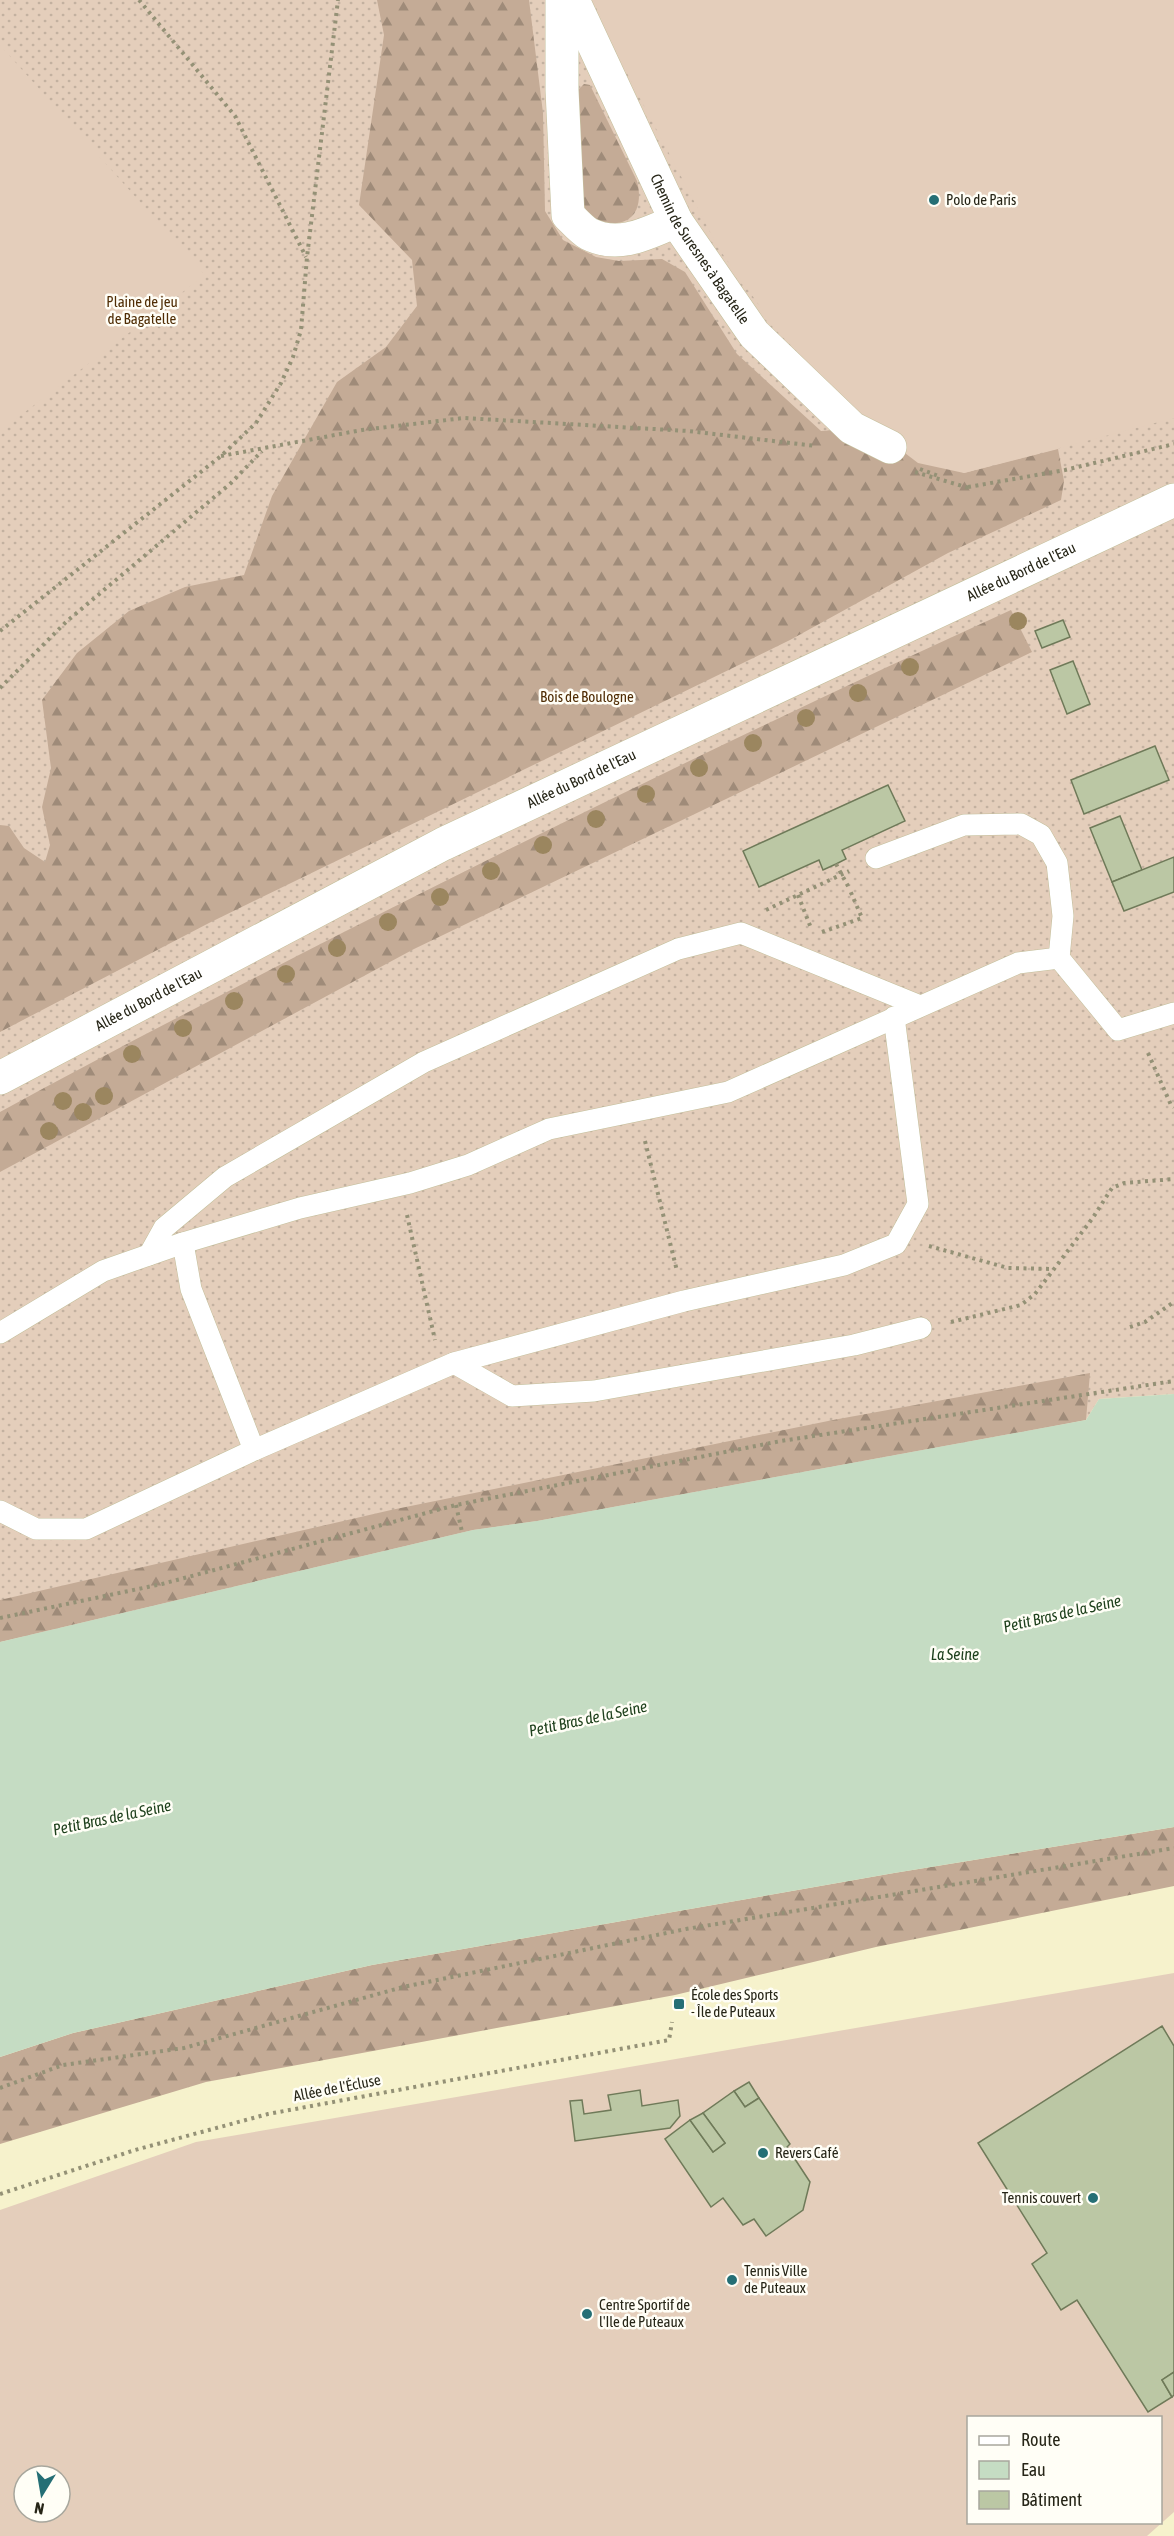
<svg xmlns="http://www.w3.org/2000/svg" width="1174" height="2536" font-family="'Asap Condensed',sans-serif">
<defs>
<pattern id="grass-dots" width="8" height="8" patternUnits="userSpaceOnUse" patternTransform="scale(1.5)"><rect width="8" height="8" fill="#e4cebb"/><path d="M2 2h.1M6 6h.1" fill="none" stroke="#c3b1a0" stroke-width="1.8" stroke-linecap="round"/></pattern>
<pattern id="forest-firs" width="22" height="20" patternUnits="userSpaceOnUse" patternTransform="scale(1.5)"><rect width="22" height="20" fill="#c4ab96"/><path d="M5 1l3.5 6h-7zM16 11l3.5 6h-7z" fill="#9f8b79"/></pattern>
</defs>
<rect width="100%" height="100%" fill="#f6f2cc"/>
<!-- grass -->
<polygon fill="url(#grass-dots)" points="0,0 1174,0 1174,1394 1099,1399 1086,1420 0,1642"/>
<!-- forest -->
<g fill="url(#forest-firs)">
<polygon points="377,0 529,0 543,113 545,211 563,240 596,257 619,261 662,259 685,272 737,354 821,431 872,428 964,473 1058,449 1064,481 1061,500 948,553 790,640 209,923 0,1032 0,825 9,826 24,848 45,862 50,845 42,807 51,768 42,700 77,653 129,611 185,587 244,575 272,496 337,382 386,347 417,306 412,260 359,205 384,35"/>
<path d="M584 84 590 85 637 181C646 217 623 233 590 217L578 196 576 92Z"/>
<path d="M1011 610 1032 652 414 949 0 1172V1112C113 1050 227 992 342 933 563 821 785 713 1011 610Z"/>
<polygon points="1090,1373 1086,1420 537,1521 473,1530 0,1642 0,1600 391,1510 833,1420"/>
<polygon points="1174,1827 1174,1886 876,1947 675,1995 206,2082 0,2144 0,2057 73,2033 372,1965 894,1873"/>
</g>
<!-- pitch -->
<g fill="#e4cebb" fill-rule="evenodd">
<polygon points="593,0 1174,0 1174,418 964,473 918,463 872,428 779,333 719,249 607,35"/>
<polygon points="0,45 205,275 0,431"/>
<path d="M1174 1973V2512L1147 2536H0V2210L196 2142ZM968 2418H1160V2522H968ZM24 2476H60V2512H24Z"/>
</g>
<!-- water -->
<polygon fill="#c5dcc3" points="1174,1394 1174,1827 894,1873 372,1965 73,2033 0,2057 0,1642 473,1530 537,1521 1086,1420 1099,1399"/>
<!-- building -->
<g fill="#bbc7a4" stroke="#6f7a59" stroke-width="1.5">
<polygon points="1063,620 1070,637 1042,648 1035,631"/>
<polygon points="1073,661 1090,704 1067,714 1050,670"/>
<polygon points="1155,746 1169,780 1084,814 1071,780"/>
<polygon points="888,785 905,821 842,850 846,859 836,864 823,870 819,860 759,887 743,851"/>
<polygon points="1120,816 1142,870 1112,882 1090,828"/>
<polygon points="1174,857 1174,892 1124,911 1112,882"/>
<polygon points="1162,2026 1174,2046 1174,2372 1162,2380 1172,2397 1148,2412 1077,2300 1061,2310 1032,2264 1047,2253 978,2143"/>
<polygon points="749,2082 759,2098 745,2107 734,2091"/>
<polygon points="640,2090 642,2106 678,2100 680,2116 670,2128 575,2141 570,2101 582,2100 584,2114 611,2110 608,2095"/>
<polygon points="734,2091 745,2107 759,2098 790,2144 787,2147 810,2182 803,2210 766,2236 754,2219 743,2225 723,2198 711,2207 665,2139 690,2120 713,2152 725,2143 703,2113"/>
<polygon points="703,2113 725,2143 713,2152 690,2120"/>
<polygon points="1174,2372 1174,2395 1172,2397 1162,2380"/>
</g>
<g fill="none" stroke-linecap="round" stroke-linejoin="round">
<!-- service casing -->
<g stroke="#c3bf9b" stroke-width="22">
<g id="service">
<polyline points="876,858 964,825 1021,824 1041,835 1057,863 1063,916 1059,958"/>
<polyline points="183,1243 191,1289 254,1450"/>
<polyline points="149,1255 164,1228 225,1177 424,1062 678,949 741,933 920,1006"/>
<polyline points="0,1333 103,1271 183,1243 300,1208 410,1183 468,1165 549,1129 728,1092 1018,963 1059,958 1118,1030 1174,1013"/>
<polyline points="454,1363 512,1396 594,1391 854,1345 921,1328"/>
<polyline points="0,1511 36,1529 86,1529 254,1450 454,1363 684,1301 844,1265 896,1244 918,1204 894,1017"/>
</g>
</g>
<!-- minor casing -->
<g stroke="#c3bf9b" stroke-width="34">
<g id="minor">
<path d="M562 0V90L568 215C574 221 582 230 589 234 619 249 648 233 676 221"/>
<path id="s1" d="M573 0 676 221 754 334 852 428 890 447"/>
</g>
</g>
<!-- primary casing -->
<g stroke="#c3bf9b" stroke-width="34">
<g id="primary">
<path id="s2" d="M0 1078 443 844 1174 500"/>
</g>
</g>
<!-- path -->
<g stroke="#949176" stroke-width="4" stroke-dasharray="3 4.5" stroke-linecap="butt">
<polyline points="139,0 235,116 306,257"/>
<polyline points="221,456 362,430 464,418 688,431 816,446"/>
<polyline points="920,469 941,477"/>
<polyline points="915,472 969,488"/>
<polyline points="968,487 1065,470 1174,444"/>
<polyline points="0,631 221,456 256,423 281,383 293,357 301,330 307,257 338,0"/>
<polyline points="0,688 66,622 231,483 262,451"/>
<polyline points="798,895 811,928"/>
<polyline points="766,910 849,871"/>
<polyline points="822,932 862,918 849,888"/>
<polyline points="1148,1053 1171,1105 1174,1107"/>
<polyline points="645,1141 677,1271"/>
<polyline points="407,1215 435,1340"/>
<polyline points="929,1246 1008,1268 1053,1269"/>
<polyline points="951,1322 1021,1305 1035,1294 1092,1219 1112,1188 1124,1183 1174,1179"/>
<polyline points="1130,1327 1145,1322 1174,1302"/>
<polyline points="456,1505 462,1532"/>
<polyline points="0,1618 162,1584 456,1505 781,1441 1174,1381"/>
<polyline points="0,2088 63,2065 184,2048 403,1987 686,1929 1174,1848"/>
<polyline points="0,2194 135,2150 268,2114 669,2040 672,2022"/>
</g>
<!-- service -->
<use href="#service" stroke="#fff" stroke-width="21"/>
<!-- minor -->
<use href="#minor" stroke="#fff" stroke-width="33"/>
<!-- primary -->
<use href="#primary" stroke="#fff" stroke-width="33"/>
<!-- path-bridge -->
<polyline stroke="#949176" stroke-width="4" stroke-dasharray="3 4.5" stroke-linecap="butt" points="836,864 849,888"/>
</g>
<!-- trees -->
<g fill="#9b865f">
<circle cx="1018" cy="621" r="9"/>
<circle cx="910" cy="667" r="9"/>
<circle cx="858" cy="693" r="9"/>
<circle cx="806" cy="718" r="9"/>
<circle cx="753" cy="743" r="9"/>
<circle cx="699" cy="768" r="9"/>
<circle cx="646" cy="794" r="9"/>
<circle cx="596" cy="819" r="9"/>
<circle cx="543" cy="845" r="9"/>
<circle cx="491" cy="871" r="9"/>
<circle cx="440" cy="897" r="9"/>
<circle cx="388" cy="922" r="9"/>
<circle cx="337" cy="948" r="9"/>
<circle cx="286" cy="974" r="9"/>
<circle cx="234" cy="1001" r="9"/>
<circle cx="183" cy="1028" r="9"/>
<circle cx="132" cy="1054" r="9"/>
<circle cx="104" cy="1096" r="9"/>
<circle cx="63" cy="1101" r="9"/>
<circle cx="83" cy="1112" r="9"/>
<circle cx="49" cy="1131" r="9"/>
</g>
<!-- markers -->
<g fill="#256f75" stroke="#fffef6" stroke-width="2">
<circle cx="934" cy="200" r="6"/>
<rect x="673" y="1998" width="12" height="12" rx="3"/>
<circle cx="763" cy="2153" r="6"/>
<circle cx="1093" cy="2198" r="6"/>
<circle cx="732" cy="2280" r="6"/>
<circle cx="587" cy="2314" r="6"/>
</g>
<g text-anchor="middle" stroke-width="5" stroke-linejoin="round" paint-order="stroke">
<!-- poi labels -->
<g font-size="15" fill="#262517" stroke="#fffef6" text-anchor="start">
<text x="946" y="205">Polo de Paris</text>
<text x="691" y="2000">École des Sports<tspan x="691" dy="17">- Île de Puteaux</tspan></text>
<text x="775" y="2158">Revers Café</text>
<text x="1081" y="2203" text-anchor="end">Tennis couvert</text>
<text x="744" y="2276">Tennis Ville<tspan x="744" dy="17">de Puteaux</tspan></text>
<text x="599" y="2310">Centre Sportif de<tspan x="599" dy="17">l'Ile de Puteaux</tspan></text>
</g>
<!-- street labels -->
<g font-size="15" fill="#262517" stroke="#fffef6">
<text dy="5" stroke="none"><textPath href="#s1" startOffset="280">Chemin de Suresnes à Bagatelle</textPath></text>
<text dy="5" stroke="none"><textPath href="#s2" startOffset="1140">Allée du Bord de l'Eau</textPath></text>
<text dy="5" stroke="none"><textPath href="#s2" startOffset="654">Allée du Bord de l'Eau</textPath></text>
<text dy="5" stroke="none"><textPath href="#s2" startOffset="168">Allée du Bord de l'Eau</textPath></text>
<text transform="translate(337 2088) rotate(-11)" y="5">Allée de l'Écluse</text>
</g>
<!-- park labels -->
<g font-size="15" fill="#502d05" stroke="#fffef6">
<text x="142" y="307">Plaine de jeu<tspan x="142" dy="17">de Bagatelle</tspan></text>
<text x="587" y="702">Bois de Boulogne</text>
</g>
<!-- water labels -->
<g font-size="16" font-style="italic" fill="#1e401c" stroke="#fffef6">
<text transform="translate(1062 1613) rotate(-13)" y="6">Petit Bras de la Seine</text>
<text x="955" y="1660">La Seine</text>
<text transform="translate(588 1718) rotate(-12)" y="6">Petit Bras de la Seine</text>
<text transform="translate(112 1817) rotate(-12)" y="6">Petit Bras de la Seine</text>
</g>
</g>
<!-- legend -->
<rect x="967" y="2416" width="195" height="108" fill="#fffef6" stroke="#a8a79d" stroke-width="1.5"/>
<rect x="979" y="2436" width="30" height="9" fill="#ffffff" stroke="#a8a79d" stroke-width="1.5"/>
<text x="1021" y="2446" font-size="18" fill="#262517">Route</text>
<rect x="979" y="2461" width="30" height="18" fill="#c5dcc3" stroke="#a8a79d" stroke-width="1.5"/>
<text x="1021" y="2476" font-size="18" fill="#262517">Eau</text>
<rect x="979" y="2491" width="30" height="18" fill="#bbc7a4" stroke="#a8a79d" stroke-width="1.5"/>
<text x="1021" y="2506" font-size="18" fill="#262517">Bâtiment</text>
<!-- north arrow -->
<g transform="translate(42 2494) rotate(191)"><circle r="28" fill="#fffef6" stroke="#a8a79d" stroke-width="1.5"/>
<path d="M0-4.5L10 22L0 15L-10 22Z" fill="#256f75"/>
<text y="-9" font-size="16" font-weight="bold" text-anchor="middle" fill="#262517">N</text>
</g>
</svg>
